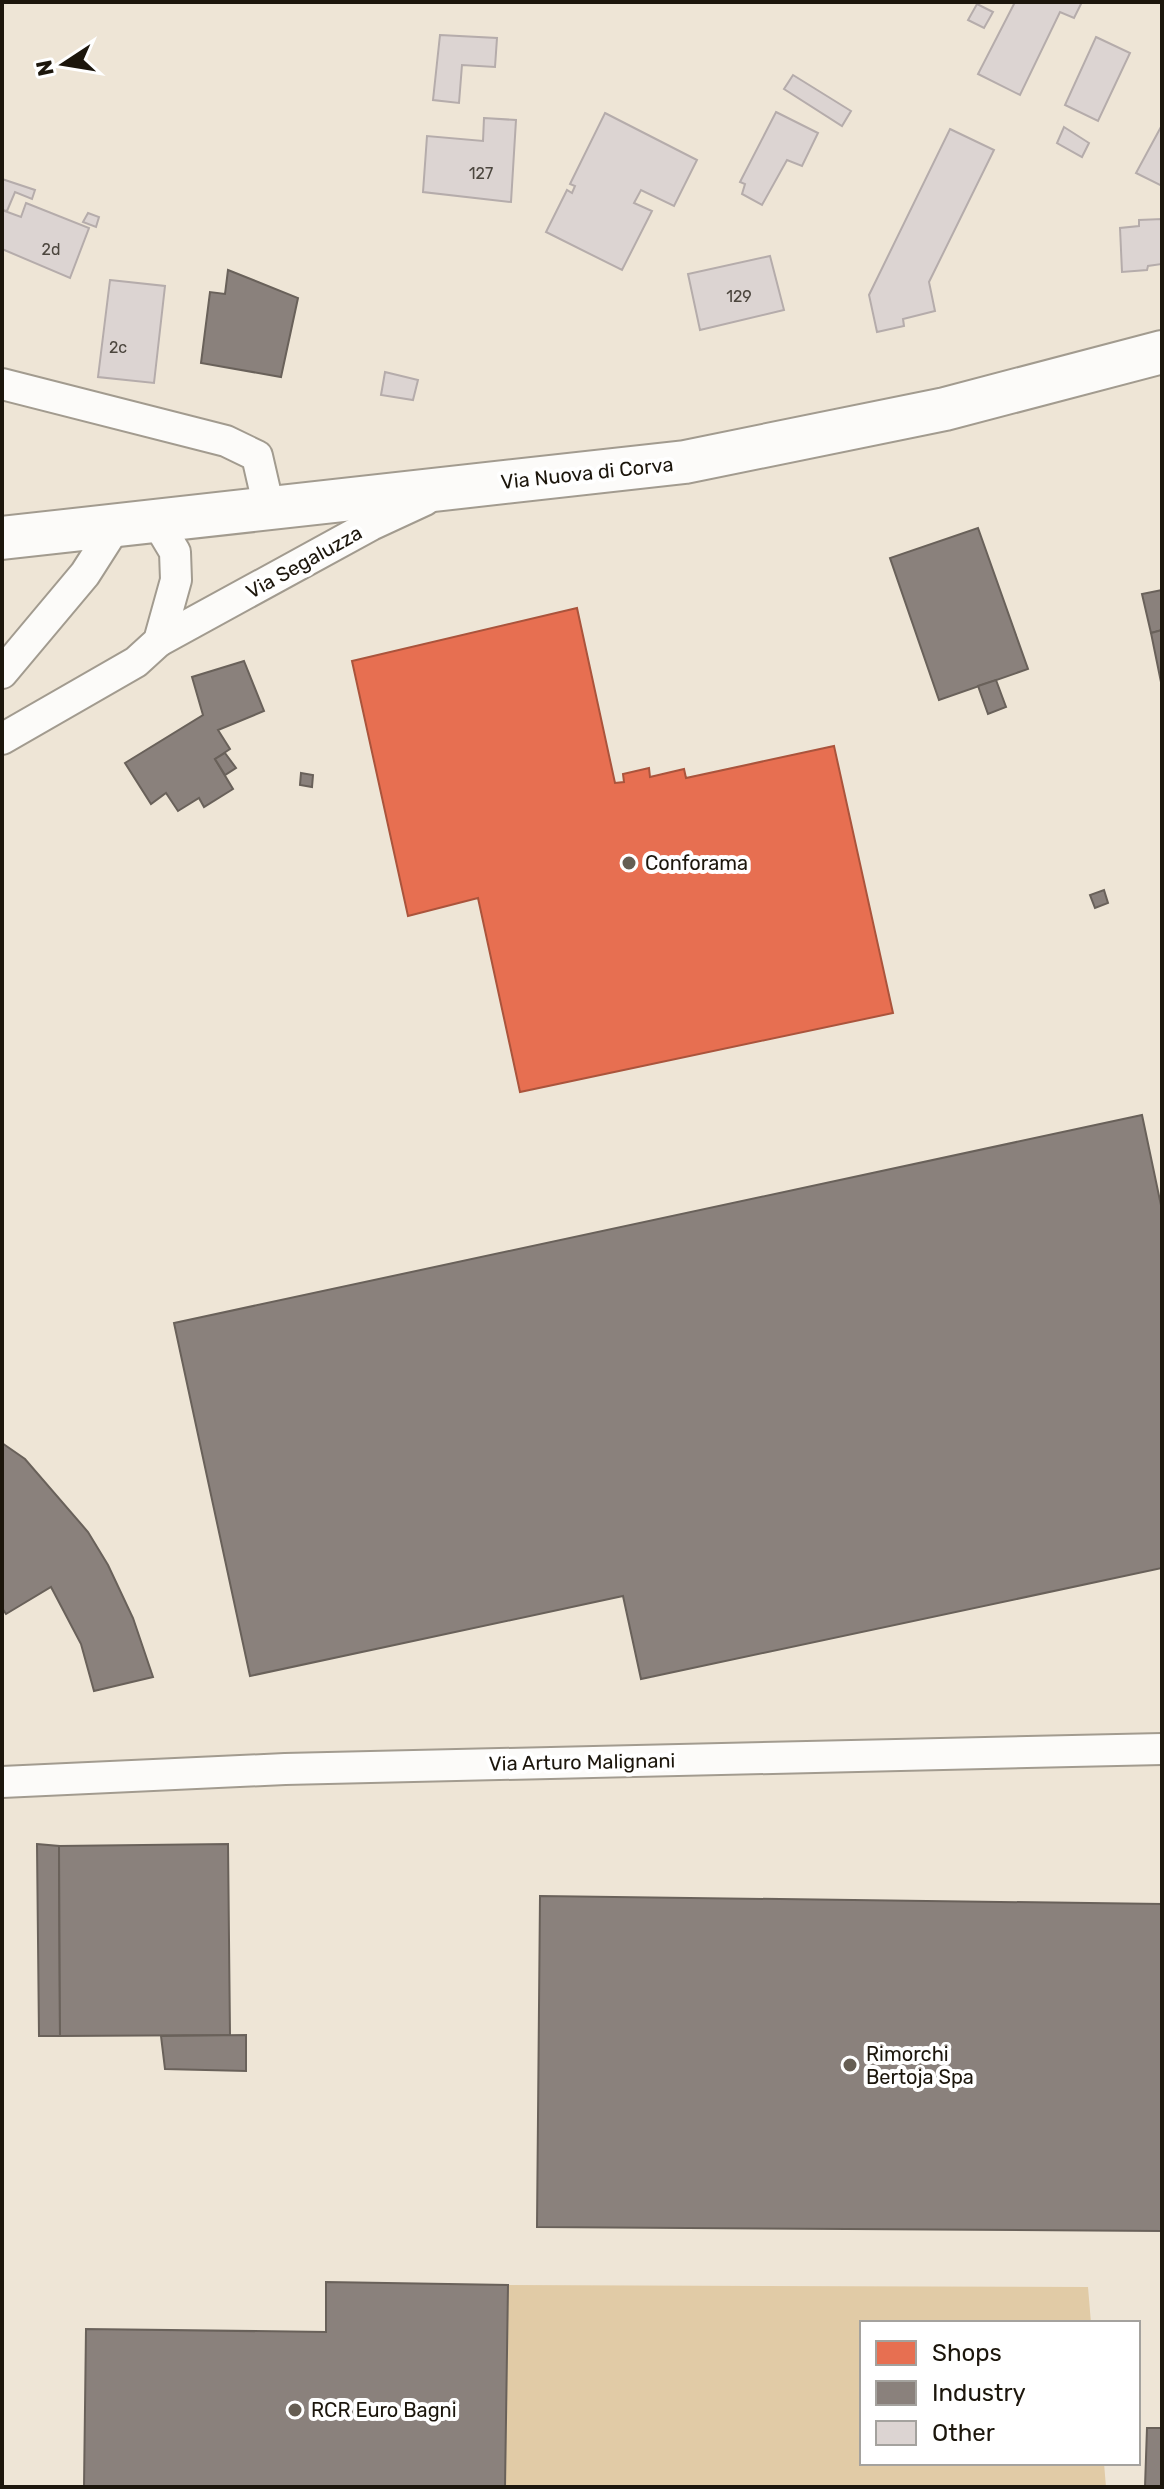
<svg xmlns="http://www.w3.org/2000/svg" width="1164" height="2489" font-family="Rubik,sans-serif">
<rect width="100%" height="100%" fill="#eee5d6"/>
<!-- green -->
<polygon fill="#e1cba6" points="508,2285 1088,2287 1091,2323 862,2323 862,2463 1104,2463 1106,2487 502,2487"/>
<!-- shops -->
<polygon fill="#e76f51" stroke="#aa543c" stroke-width="2" points="577,608 615,783 624,782 623,774 649,768 650,777 684,769 686,778 834,746 893,1013 520,1092 478,898 408,916 352,661"/>
<!-- industry -->
<g fill="#8a817c" stroke="#69615a" stroke-width="2">
<polygon points="228,270 298,298 281,377 201,363 210,292 225,294"/>
<polygon points="978,528 1028,669 939,700 890,558"/>
<polygon points="1162,590 1162,630 1151,633 1142,594"/>
<polygon points="1162,630 1162,687 1151,633"/>
<polygon points="244,661 264,711 218,730 230,749 215,759 233,789 204,807 199,798 178,811 166,793 151,804 125,763 203,715 192,677"/>
<polygon points="996,680 1006,707 988,714 978,686"/>
<polygon points="225,753 236,768 225,775 215,759"/>
<polygon points="301,773 313,775 312,787 300,785"/>
<polygon points="1104,890 1108,903 1095,908 1090,895"/>
<polygon points="1142,1115 1162,1210 1162,1568 641,1679 623,1596 250,1676 174,1323"/>
<polygon points="2,1443 25,1459 88,1532 108,1565 133,1618 153,1677 94,1691 81,1644 51,1587 6,1614 2,1608"/>
<polygon points="37,1844 59,1846 60,2036 39,2036"/>
<polygon points="228,1844 230,2035 60,2036 59,1846"/>
<polygon points="540,1896 1162,1904 1162,2231 537,2227"/>
<polygon points="246,2035 246,2071 165,2069 161,2036"/>
<polygon points="326,2282 508,2285 505,2487 84,2487 86,2329 326,2332"/>
<polygon points="1147,2428 1162,2428 1162,2487 1145,2487"/>
</g>
<!-- building -->
<g fill="#dcd4d2" stroke="#b5acab" stroke-width="2">
<polygon points="1015,2 1082,2 1074,18 1060,12 1020,95 978,74"/>
<polygon points="977,4 993,12 984,28 968,20"/>
<polygon points="440,35 497,38 495,67 462,65 459,103 433,100"/>
<polygon points="1096,37 1130,53 1098,121 1065,105"/>
<polygon points="793,75 851,111 842,126 784,89"/>
<polygon points="776,112 818,133 802,166 787,160 762,205 742,194 745,184 740,182"/>
<polygon points="605,113 697,160 674,206 641,190 634,203 652,211 622,270 546,232 567,190 572,193 575,186 570,184"/>
<polygon points="484,118 516,120 511,202 423,192 427,136 483,141"/>
<polygon points="1162,125 1162,186 1136,173"/>
<polygon points="1064,127 1089,143 1082,157 1057,143"/>
<polygon points="950,129 994,150 929,282 935,311 903,319 904,326 877,332 869,295"/>
<polygon points="2,179 35,190 32,199 15,192 7,211 2,210"/>
<polygon points="26,203 89,228 70,278 2,249 2,210 21,217"/>
<polygon points="88,213 99,217 96,227 83,222"/>
<polygon points="1162,219 1162,264 1148,266 1147,270 1122,272 1120,228 1139,226 1139,220"/>
<polygon points="770,256 784,310 700,330 688,274"/>
<polygon points="110,280 165,286 154,383 98,377"/>
<polygon points="385,372 418,380 413,400 381,395"/>
</g>
<g fill="none" stroke-linecap="round" stroke-linejoin="round">
<!-- minor casing -->
<g stroke="#a29b8f" stroke-width="34">
<g id="minor">
<polyline points="2,384 226,441 257,456 269,508"/>
<polyline points="159,641 371,525 425,500"/>
<polyline points="2,673 85,574 115,527"/>
<polyline points="2,739 136,662 159,641 176,580 175,552 157,522"/>
<polyline points="2,1782 285,1769 1162,1749"/>
</g>
</g>
<!-- secondary casing -->
<g stroke="#a29b8f" stroke-width="46">
<polyline id="secondary" points="2,538 685,462 945,409 1162,352"/>
</g>
<!-- minor -->
<use href="#minor" stroke="#fcfbf9" stroke-width="30"/>
<!-- secondary -->
<use href="#secondary" stroke="#fcfbf9" stroke-width="42"/>
</g>
<!-- markers -->
<g fill="#665e53" stroke="#fff" stroke-width="3">
<circle cx="629" cy="863" r="8"/>
<circle cx="850" cy="2065" r="8"/>
<circle cx="295" cy="2410" r="8"/>
</g>
<g text-anchor="middle" stroke-width="8" stroke-linejoin="round" paint-order="stroke">
<!-- number labels -->
<g font-size="16" fill="#4c463e">
<text x="481" y="179">127</text>
<text x="51" y="255">2d</text>
<text x="739" y="302">129</text>
<text x="118" y="353">2c</text>
</g>
<!-- street labels -->
<g font-size="20" fill="#1c160c" stroke="#fff">
<text transform="translate(587 473) rotate(-6)" y="7">Via Nuova di Corva</text>
<text transform="translate(304 562) rotate(-29)" y="7">Via Segaluzza</text>
<text transform="translate(582 1762) rotate(-1)" y="7">Via Arturo Malignani</text>
</g>
<!-- poi labels -->
<g font-size="20" fill="#1c160c" stroke="#fff" text-anchor="start">
<text x="645" y="870">Conforama</text>
<text x="866" y="2061">Rimorchi<tspan x="866" dy="23">Bertoja Spa</tspan></text>
<text x="311" y="2417">RCR Euro Bagni</text>
</g>
</g>
<!-- border -->
<rect width="1164" height="2489" fill="none" stroke="#1c160c" stroke-width="8"/>
<!-- legend -->
<rect x="860" y="2321" width="280" height="144" fill="#ffffff" stroke="#a4a29e" stroke-width="2"/>
<rect x="876" y="2341" width="40" height="24" fill="#e76f51" stroke="#a4a29e" stroke-width="2"/>
<text x="932" y="2361" font-size="24" fill="#1c160c">Shops</text>
<rect x="876" y="2381" width="40" height="24" fill="#8a817c" stroke="#a4a29e" stroke-width="2"/>
<text x="932" y="2401" font-size="24" fill="#1c160c">Industry</text>
<rect x="876" y="2421" width="40" height="24" fill="#dcd4d2" stroke="#a4a29e" stroke-width="2"/>
<text x="932" y="2441" font-size="24" fill="#1c160c">Other</text>
<!-- north arrow -->
<g transform="translate(64 64) rotate(258)" stroke="#ffffff" stroke-width="6" paint-order="stroke">
<path d="M0-6L14 30L0 20L-14 30Z" fill="#1c160c"/>
<text y="-12" font-size="22" font-weight="bold" text-anchor="middle" fill="#1c160c">N</text>
</g>
</svg>
